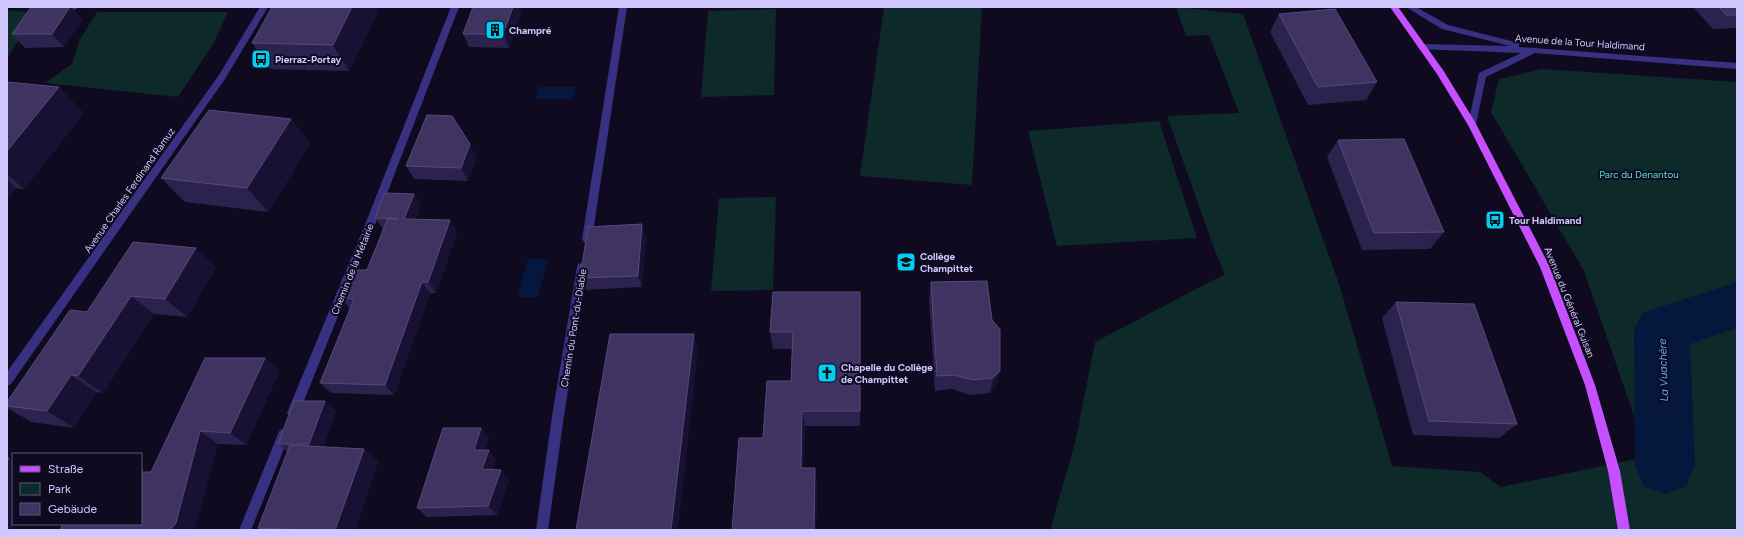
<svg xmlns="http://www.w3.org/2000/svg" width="1744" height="537" font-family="Figtree,sans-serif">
<rect width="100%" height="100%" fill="#0f0a1f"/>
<!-- green -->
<g fill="#0d2929">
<polygon points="884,7 982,7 972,185 860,176"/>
<polygon points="1176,7 1243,14 1340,287 1392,466 1480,472 1501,487 1646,457 1632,410 1584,271 1491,112 1499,79 1542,69 1737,82 1737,530 1050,530 1076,439 1095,342 1225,274 1215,251 1167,116 1239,113 1209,35 1186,36"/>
<polygon points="776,9 774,95 701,97 708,11"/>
<polygon points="7,10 35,13 7,59"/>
<polygon points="97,12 228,12 213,44 178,97 45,83 72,64 79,41"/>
<polygon points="1159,121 1197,238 1057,246 1028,131"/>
<polygon points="776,197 773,290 711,291 719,198"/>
</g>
<!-- water -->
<g fill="#05173d">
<polygon points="538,87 576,87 574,99 535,99"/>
<polygon points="528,259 548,259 538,297 517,297"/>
</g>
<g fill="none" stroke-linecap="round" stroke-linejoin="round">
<!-- river -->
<polygon fill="#05173d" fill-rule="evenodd" points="1737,282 1737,328 1690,344 1695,466 1686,486 1665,494 1644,486 1635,466 1634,330 1642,313"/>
<!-- minor -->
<g fill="#383182" fill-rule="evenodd">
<polygon points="35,7 79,7 75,10 39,10"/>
<polygon points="260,7 268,7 225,79 11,384 7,386 7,372 219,75"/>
<polygon points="451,7 459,7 376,222 299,413 297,417 293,418 289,417 287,413 366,222"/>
<polygon points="619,7 627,7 592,239 590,242 584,242 582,239"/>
<polygon points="1406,7 1416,7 1448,25 1519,43 1519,47 1737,63 1737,69 1535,53 1486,77 1476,124 1472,127 1468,124 1479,73 1521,53 1419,49 1418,47 1419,45 1422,44 1510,46 1442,29"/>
<polygon points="582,263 586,264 587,267 564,416 548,530 536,530 552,416 577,267 578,264"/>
<polygon points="284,429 288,430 290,434 251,530 239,530 278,434 280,430"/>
</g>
<!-- major -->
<polygon fill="#c64fff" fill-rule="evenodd" points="1390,7 1398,7 1443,70 1475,122 1550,267 1595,385 1620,471 1630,530 1618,530 1608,471 1585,385 1540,267 1468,125 1437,74"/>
</g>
<!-- wall -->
<g fill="#2c224e">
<polygon points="31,7 71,7 82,20 64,47 25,48 12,34"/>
<polygon points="272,7 375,7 378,12 349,71 270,69 252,43"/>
<polygon points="473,7 518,7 521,13 509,48 469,47 463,34"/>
<polygon points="1693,7 1737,7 1737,28 1713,29"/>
<polygon points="1279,14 1377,82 1366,100 1308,105 1270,32"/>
<polygon points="7,82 84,113 24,189 16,188 7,200"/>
<polygon points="291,119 310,144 268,212 185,202 161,178"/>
<polygon points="1338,140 1444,232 1430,249 1362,250 1327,157"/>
<polygon points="477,157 468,181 414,179 406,166"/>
<polygon points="414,194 421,205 416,219 450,220 457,232 436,293 430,293 394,395 331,393 320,383 350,309 341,298 367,270 383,229 375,218"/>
<polygon points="646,237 642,287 585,290 580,278"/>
<polygon points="133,242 216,267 187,317 154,314 103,393 96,392 74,428 32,422 7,408 7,402 87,312"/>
<polygon points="987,281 996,386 990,393 970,395 952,389 935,391 929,298 931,282"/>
<polygon points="1396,302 1517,424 1499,438 1413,435 1382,318"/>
<polygon points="860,309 860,426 805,426 803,468 817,482 816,530 732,530 791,381 792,349 773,349 770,332"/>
<polygon points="265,358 279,372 246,445 218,444 151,472"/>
<polygon points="325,401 336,412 323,447 364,449 378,462 355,530 261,530 258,528 288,452 278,444"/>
<polygon points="481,428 489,438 485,450 496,460 493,470 501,470 509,480 497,515 427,517 417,508"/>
</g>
<!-- shaded-wall -->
<g fill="#191133">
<polygon points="70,7 71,7 82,20 64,47 52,34"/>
<polygon points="352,7 375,7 378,12 349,71 333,45"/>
<polygon points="513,7 518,7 521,13 509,48 503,34"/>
<polygon points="59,87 84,113 24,189 7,174 7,151"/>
<polygon points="291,119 310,144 268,212 247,188"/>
<polygon points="470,144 477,157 468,181 461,168"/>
<polygon points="7,180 16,188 7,200"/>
<polygon points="414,194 421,205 412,230 404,219"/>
<polygon points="450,220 457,232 436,293 428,282"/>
<polygon points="642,224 646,237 642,287 638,276"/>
<polygon points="196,248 216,267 187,317 165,299"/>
<polygon points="422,282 430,293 394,395 385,385"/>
<polygon points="131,296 154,314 103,393 78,376"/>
<polygon points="694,334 698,350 678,530 671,530"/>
<polygon points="265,358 279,372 246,445 230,433"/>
<polygon points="1000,371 996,386 990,393 993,378"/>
<polygon points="71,375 96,392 74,428 47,411"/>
<polygon points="325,401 336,412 321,454 309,444"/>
<polygon points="802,411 805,426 803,482 801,468"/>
<polygon points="481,428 489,438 482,459 474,450"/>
<polygon points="200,431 218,444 195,530 170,530"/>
<polygon points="364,449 378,462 355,530 335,530"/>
<polygon points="489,450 496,460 490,479 482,469"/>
<polygon points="9,458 13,460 13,524 15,524 11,530 7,530 7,462"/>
<polygon points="815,468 817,482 816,530 814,530"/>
<polygon points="501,470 509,480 497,515 488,506"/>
</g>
<!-- building -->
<g fill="#3e3361" stroke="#554b7a">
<polygon points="31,7 70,7 52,34 12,34"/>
<polygon points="272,7 352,7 333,45 252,43"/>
<polygon points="473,7 513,7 503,34 463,34"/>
<polygon points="1719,7 1737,7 1737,15 1726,15"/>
<polygon points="1335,9 1377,82 1318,87 1279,14"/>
<polygon points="7,82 59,87 7,151"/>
<polygon points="209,110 291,119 247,188 161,178"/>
<polygon points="427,115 452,116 470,144 461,168 406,166"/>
<polygon points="1404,139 1444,232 1374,233 1338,140"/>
<polygon points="385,193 414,194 404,219 450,220 428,282 422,282 385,385 320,383 354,299 341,298 352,270 367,270 388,218 398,219 375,218"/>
<polygon points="642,224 638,276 580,278 588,227"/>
<polygon points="133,242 196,248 165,299 131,296 78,376 71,375 47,411 7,406 7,402 70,310 87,312"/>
<polygon points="987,281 992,320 1000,329 1000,371 993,378 973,380 954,375 937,376 931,282"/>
<polygon points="773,292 860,292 860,411 802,411 801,468 815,468 814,530 732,530 739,438 763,438 767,381 791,381 793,332 770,332"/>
<polygon points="1396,302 1474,304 1517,424 1429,421"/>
<polygon points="610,334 694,334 671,530 576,530"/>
<polygon points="205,358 265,358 230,433 200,431 176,523 170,530 60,530 63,524 141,524 141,472 151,472"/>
<polygon points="294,401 325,401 309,444 278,444"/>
<polygon points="443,428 481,428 474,450 489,450 482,469 501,470 488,506 417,508"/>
<polygon points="290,445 364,449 335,530 309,530 258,528"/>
<polygon points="7,458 9,458 7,462"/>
</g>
<!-- icons -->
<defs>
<g id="building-square" transform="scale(1)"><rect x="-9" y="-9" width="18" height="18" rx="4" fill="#00cff3" stroke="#0f0a1f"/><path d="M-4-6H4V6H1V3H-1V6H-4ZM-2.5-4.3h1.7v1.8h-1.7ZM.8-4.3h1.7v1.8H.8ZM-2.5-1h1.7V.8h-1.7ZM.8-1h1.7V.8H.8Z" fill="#111"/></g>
<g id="bus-square" transform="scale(1)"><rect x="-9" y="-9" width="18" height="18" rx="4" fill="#00cff3" stroke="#0f0a1f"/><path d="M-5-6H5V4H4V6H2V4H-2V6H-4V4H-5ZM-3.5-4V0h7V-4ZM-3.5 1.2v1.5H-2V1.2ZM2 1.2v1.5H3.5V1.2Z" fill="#111"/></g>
<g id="school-square" transform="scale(1)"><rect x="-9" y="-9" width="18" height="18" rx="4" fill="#00cff3" stroke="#0f0a1f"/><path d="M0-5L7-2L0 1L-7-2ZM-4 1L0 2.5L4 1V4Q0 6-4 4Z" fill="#111"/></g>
<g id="church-square" transform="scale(1)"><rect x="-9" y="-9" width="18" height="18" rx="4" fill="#00cff3" stroke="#0f0a1f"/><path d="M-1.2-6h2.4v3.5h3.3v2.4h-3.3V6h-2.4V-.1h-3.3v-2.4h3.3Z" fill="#111"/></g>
</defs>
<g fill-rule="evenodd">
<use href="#building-square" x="495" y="30"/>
<use href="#bus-square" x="261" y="59"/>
<use href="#bus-square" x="1495" y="220"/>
<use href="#school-square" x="906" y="262"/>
<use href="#church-square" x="827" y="373"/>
</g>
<g text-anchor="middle" stroke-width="4" stroke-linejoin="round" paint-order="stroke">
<!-- poi labels -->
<g font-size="10" font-weight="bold" fill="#d1c8ff" stroke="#0f0a1f" text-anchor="start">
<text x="509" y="34">Champré</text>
<text x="275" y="63">Pierraz-Portay</text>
<text x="1509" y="224">Tour Haldimand</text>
<text x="920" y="260">Collège<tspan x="920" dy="12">Champittet</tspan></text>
<text x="841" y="371">Chapelle du Collège<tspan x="841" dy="12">de Champittet</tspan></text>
</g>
<!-- street labels -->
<g font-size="10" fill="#d1c8ff" stroke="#0f0a1f">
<text transform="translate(1580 42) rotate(4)" y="4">Avenue de la Tour Haldimand</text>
<text transform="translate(129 190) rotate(-55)" y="4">Avenue Charles Ferdinand Ramuz</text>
<text transform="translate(352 269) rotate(-68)" y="4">Chemin de la Métairie</text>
<text transform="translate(1570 302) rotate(68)" y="4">Avenue du Général Guisan</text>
<text transform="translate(573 328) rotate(-81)" y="4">Chemin du Pont-du-Diable</text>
</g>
<!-- park labels -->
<g font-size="10" fill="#4be8c9" stroke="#0f0a1f">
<text x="1639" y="178">Parc du Denantou</text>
</g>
<!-- water labels -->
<g font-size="11" font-style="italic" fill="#56a8ff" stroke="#0f0a1f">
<text transform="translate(1663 370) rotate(-92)" y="4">La Vuachère</text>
</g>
</g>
<!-- border -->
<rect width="1744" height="537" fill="none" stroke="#d1c8ff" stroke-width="16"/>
<!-- legend -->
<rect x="12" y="453" width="130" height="72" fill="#0f0a1f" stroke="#5d5679"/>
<rect x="20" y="466" width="20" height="6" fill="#c64fff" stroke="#5d5679"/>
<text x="48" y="473" font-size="12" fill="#d1c8ff">Straße</text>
<rect x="20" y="483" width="20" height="12" fill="#0d2929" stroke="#5d5679"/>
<text x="48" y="493" font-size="12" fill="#d1c8ff">Park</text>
<rect x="20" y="503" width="20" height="12" fill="#3e3361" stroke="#5d5679"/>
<text x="48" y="513" font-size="12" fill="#d1c8ff">Gebäude</text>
</svg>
